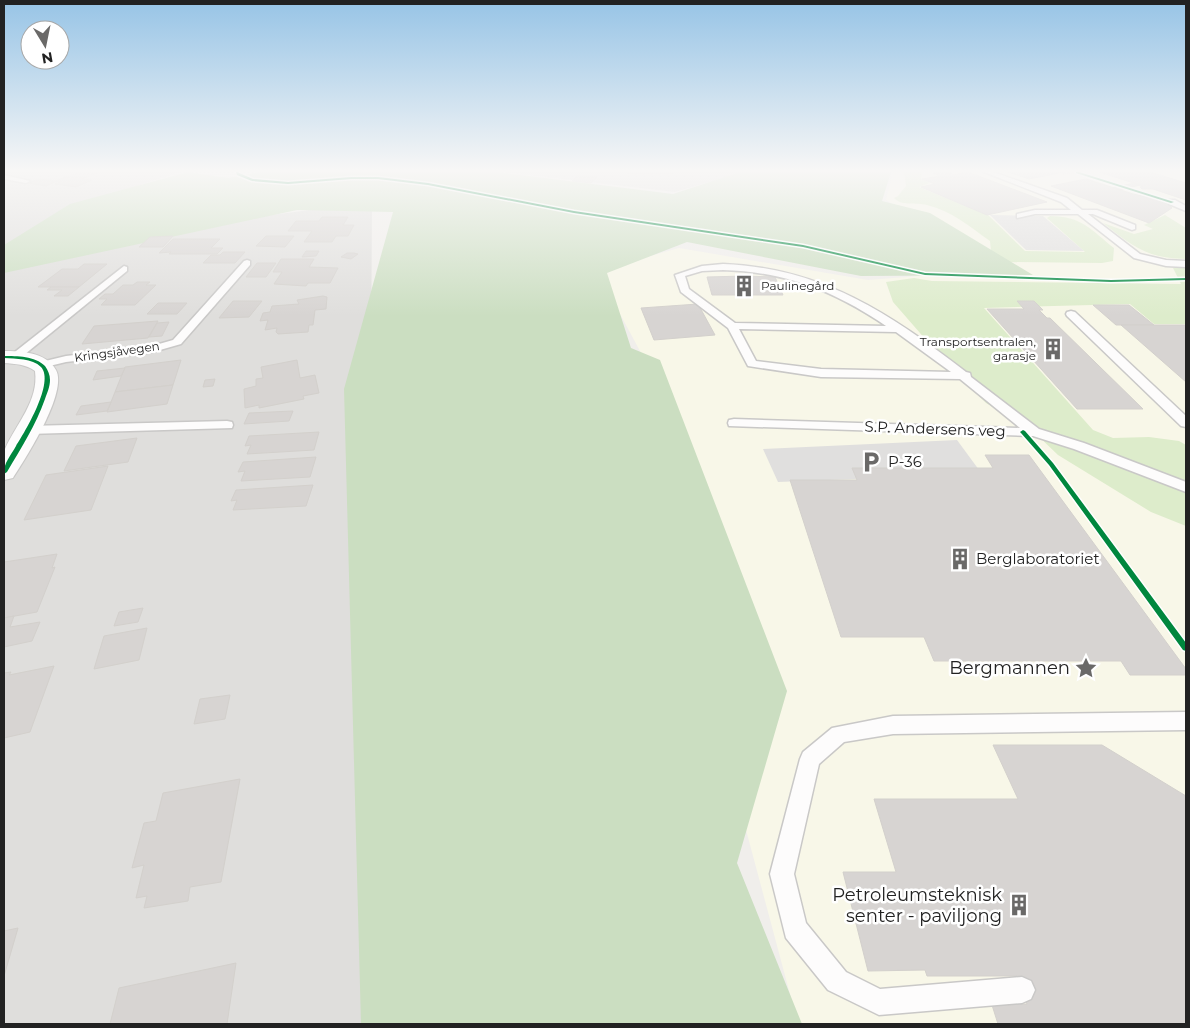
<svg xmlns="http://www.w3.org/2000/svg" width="1190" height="1028" font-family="Montserrat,sans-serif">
<rect width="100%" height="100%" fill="#f0eeeb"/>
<!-- residential -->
<g fill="#dfdedc">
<polygon points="4,172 181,172 90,201 29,246 372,202 367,1024 4,1024"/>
<polygon points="503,172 743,172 675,192"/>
</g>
<!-- education -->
<polygon fill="#f8f7e8" points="893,172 1186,172 1186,1024 798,1024 734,785 691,446 597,271 679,248 868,280 1009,269 886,200"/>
<!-- grass -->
<g fill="#ddeccb">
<path d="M904 172H922L921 179 930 183 919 187 988 215 1025 251 1085 252 1047 218 1050 216C1082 216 1091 230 1114 248L1113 261 1102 263 1004 262 991 251 990 241C970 227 952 211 927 205 915 202 903 207 894 198L898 196 906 186Z"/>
<path d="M1165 215 1186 228V259C1146 258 1134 247 1103 223L1134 234 1153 229 1144 225Z"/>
<polygon points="1173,268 1186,268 1186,324 1154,324 1130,304 984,308 1093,430 1113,438 1149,437 1179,441 1186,445 1186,526 1151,512 1058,455 1034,432 986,403 947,364 893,302 886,282 914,278 932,281 1181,284"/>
</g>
<!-- forest -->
<polygon fill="#cbdec1" points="188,172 228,178 260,172 495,172 673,194 740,172 891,172 882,201 930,213 1033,275 861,276 687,242 607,273 631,348 660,360 787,691 737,863 802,1024 361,1024 344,389 393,212 297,210 4,273 4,245 70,204"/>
<!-- parking -->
<g fill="#e0dfde">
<polygon points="990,215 1043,216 1084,251 1026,250"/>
<polygon points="957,440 982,474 778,482 763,449"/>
</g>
<!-- building -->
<g fill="#d7d4d2" stroke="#d3d0cc">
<polygon points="80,172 100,172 82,179 92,180 76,187 55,184 60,182 55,181"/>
<rect x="628" y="172" width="45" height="2"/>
<polygon points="948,172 952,173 948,174 952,175 968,172 1047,202 987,215 921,187 935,184 922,179 940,176 933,173"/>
<polygon points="1008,172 1065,172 1029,179"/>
<polygon points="1099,172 1150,172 1186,183 1186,200 1153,189 1142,189 1140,187 1143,186"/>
<polygon points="578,175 597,177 591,183 572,181"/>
<polygon points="40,179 55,181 57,181 46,186 28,183"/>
<polygon points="1086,179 1133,194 1152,198 1166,203 1172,208 1149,223 1051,186"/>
<polygon points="1134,183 1140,185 1120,190 1113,188"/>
<polygon points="322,217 348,217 343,225 354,225 348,236 336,236 332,242 304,242 312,231 288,231 296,221 319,221"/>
<polygon points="173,236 163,247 139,247 150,237"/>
<polygon points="266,236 294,236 285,247 256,246"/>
<polygon points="173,239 220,239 211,248 223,248 217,254 169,254 171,252 159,253"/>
<polygon points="306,251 319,251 316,256 302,257"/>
<polygon points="223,252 245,252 235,263 203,263 211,255 220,255"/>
<polygon points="347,253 354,253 358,254 351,259 341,257"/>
<polygon points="281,259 314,259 309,267 338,268 330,283 308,283 306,286 274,284 282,272 273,272"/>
<polygon points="257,263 276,263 266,277 246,277"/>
<polygon points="84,264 107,264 79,287 38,287 62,269 78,269"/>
<polygon points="744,276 775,277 783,295 712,295 707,277"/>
<polygon points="137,282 150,282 146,285 156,285 135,305 101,305 107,299 99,299 105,294 113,294 123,285 133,285"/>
<polygon points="51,287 79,287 68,296 54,296 62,290 47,290"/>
<polygon points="323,296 327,297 326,309 315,310 313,325 309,325 308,332 278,334 276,332 277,328 265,330 268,320 260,321 263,313 270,312 272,306 299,304 297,300"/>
<polygon points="233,301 262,301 249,317 219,318"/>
<polygon points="1017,301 1034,301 1043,310 1039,310 1047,318 1050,318 1143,409 1077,409 987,309 1024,309"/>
<polygon points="158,303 187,303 177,314 147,314"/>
<polygon points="698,304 715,335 654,340 641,308"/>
<polygon points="1093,305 1129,305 1154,325 1116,325"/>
<polygon points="158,321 148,338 82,344 94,326"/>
<polygon points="169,322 162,336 149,337 157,323"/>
<polygon points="1121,325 1186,325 1186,382 1145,346"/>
<polygon points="181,360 173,385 115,392 125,367"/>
<polygon points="297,360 300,378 315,375 319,393 303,396 304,399 259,408 259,405 245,408 244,389 256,386 256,379 263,378 261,367"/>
<polygon points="125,368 121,376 93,380 97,371"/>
<polygon points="215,379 213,386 203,387 205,380"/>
<polygon points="173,385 167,404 107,412 115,392"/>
<polygon points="111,402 107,411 76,415 81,406"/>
<polygon points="293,411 289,421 244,424 249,413"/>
<polygon points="319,432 314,450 247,454 251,445 245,446 249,436"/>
<polygon points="137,438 128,462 64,471 76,446"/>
<polygon points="985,455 1029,455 1186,669 1186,675 1130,675 1121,661 934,661 924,637 841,637 790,480 857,480 852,468 993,468"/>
<polygon points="316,457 310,477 241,481 245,471 238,472 243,462"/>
<polygon points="108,466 91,510 24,520 46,475"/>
<polygon points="313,485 306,506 233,510 237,500 231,501 236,490"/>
<polygon points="57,554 52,568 55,567 37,612 4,618 4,562"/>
<polygon points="143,608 138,622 114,626 119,612"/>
<polygon points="14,616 10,627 40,622 32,641 4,647 4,618"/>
<polygon points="147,628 139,660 94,669 104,636"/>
<polygon points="54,666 30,732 4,738 4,673 11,672 9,675"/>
<polygon points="230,695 225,719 194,724 200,699"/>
<polygon points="993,745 1102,745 1186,796 1186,1024 998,1024 992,1005 1027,1004 1017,976 927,976 925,970 868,971 843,872 896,872 874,799 1018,799"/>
<polygon points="240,779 221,882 190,887 188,901 144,908 147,896 136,898 144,865 132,868 144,823 156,821 163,793"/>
<polygon points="18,928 4,976 4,931"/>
<polygon points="236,963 227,1024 110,1024 119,988"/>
</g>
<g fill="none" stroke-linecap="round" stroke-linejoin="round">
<!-- service casing -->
<g stroke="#c9c8c7" stroke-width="3">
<g id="service">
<polygon points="984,172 993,172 1067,198 1082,210 1097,210 1135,225 1135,229 1132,230 1093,214 1088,214 1140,254 1166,260 1186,261 1186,267 1166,266 1134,258 1078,214 1035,214 1017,218 1017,214 1035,210 1071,210 1061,202"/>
<polygon points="4,175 30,181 26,183 4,179"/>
<polygon points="1169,200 1175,200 1186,206 1186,211 1169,204"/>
<polygon points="247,260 250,261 250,265 181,344 153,352 66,362 41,368 35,365 37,363 66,356 152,346 173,340 244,261"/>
<path d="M723 264C823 268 890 314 966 372L970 373 971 377 1039 429 1084 443 1186 482V492L1074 449 1033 436 729 426 728 423 729 420 734 419 1020 428 960 379 821 377 748 366 728 328 681 292 675 275 702 266ZM723 270C787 272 834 291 886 326L735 323 689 289 685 276 702 271ZM739 329 896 332 951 372 821 369 756 361Z"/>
<polygon points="124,266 127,267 127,271 19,359 11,359 9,357 11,355"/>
<polygon points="1071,311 1075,312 1186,416 1186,427 1181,426 1067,316 1066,314 1067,312"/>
<polygon points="227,421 232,422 233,425 232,428 28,434 21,430 28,426"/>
<polygon points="1186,712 1186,730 893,734 844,742 819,764 794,874 806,923 846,972 880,989 1022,977 1031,981 1035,990 1031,999 1022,1003 879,1015 828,990 786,938 770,874 800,759 803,752 832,728 893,716"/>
</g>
</g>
<!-- minor casing -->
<g stroke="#c9c8c7" stroke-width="2">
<path id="minor" d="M4 351C21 351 46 352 56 370 68 392 26 458 13 478L4 480C3 472 1 457 5 449 16 424 39 401 35 371 26 364 15 364 4 363Z"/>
</g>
<!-- path -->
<polyline stroke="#dccecd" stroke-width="2" stroke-dasharray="1 1" stroke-linecap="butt" points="1063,174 1077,172"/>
<!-- service -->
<use href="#service" fill="#fdfcfc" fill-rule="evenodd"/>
<!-- minor -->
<use href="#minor" fill="#fdfcfc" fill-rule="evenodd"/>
<!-- cycleway casing -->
<g stroke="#fff" stroke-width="3">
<g id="cycleway">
<polygon points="236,172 238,172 239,173 253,179 288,182 351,177 378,177 428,183 574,211 803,245 925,273 1111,280 1186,278 1186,280 1111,282 925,275 803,247 574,213 428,185 378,179 351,179 288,184 252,181 237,175"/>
<polygon points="1076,172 1079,172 1174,202 1171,203 1076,173"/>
<path d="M4 356C17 356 35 356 45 366 48 370 50 375 50 380 50 387 47 393 45 399 36 425 21 448 7 472L4 474C3 464 11 455 16 446 25 432 55 382 41 367 32 358 16 359 4 358Z"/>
<polygon points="1023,430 1025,431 1053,463 1186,643 1186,651 1183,650 1049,465 1021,433 1020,432"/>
</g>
</g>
<!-- cycleway -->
<use href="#cycleway" fill="#00873e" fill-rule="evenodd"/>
</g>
<!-- sky -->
<linearGradient id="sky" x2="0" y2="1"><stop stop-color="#97c4e6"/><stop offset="0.54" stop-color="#f8f7f6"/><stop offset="1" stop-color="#f8f7f6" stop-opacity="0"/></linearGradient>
<rect width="1190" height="316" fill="url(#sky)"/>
<!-- icons -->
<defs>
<g id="building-bare" transform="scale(1.725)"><path d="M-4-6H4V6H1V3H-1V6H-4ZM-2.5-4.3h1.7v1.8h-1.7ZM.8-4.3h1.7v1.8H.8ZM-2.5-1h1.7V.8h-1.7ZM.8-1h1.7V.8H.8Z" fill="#6a6968" stroke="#fff" stroke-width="2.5" paint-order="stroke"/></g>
<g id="parking-bare" transform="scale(1.725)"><path d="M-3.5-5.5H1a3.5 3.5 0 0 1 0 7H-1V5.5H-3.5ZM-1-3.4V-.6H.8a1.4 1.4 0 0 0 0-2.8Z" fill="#6a6968" stroke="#fff" stroke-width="2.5" paint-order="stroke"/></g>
<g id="sight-bare" transform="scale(1.725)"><path d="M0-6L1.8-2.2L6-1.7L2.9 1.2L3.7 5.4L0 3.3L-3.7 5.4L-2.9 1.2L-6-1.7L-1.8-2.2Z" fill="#6a6968" stroke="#fff" stroke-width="2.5" paint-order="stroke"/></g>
</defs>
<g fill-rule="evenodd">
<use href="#building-bare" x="744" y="286"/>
<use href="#building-bare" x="1053" y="349"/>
<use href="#parking-bare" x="871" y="462"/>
<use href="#building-bare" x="960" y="559"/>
<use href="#sight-bare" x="1086" y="668"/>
<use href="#building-bare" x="1019" y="905"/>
</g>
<g text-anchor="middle" stroke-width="5" stroke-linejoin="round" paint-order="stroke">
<!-- far-poi labels -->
<g font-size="12" fill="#222" stroke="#fff" text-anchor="start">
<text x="761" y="290">Paulinegård</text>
<text x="1036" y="346" text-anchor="end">Transportsentralen,<tspan x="1036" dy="14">garasje</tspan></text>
</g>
<!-- far-street labels -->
<g font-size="12" fill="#222" stroke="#fff">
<text transform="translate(117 352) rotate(-8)" y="4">Kringsjåvegen</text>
</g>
<!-- street labels -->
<g font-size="15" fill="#222" stroke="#fff">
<text transform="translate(935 429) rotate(2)" y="5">S.P. Andersens veg</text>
</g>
<!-- poi labels -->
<g font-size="15" fill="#222" stroke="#fff" text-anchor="start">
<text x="888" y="467">P-36</text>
<text x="976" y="564">Berglaboratoriet</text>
</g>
<!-- near-poi labels -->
<g font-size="18" fill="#222" stroke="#fff" text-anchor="end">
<text x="1070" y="674">Bergmannen</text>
<text x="1002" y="901">Petroleumsteknisk<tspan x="1002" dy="21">senter - paviljong</tspan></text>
</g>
</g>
<!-- border -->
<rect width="1190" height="1028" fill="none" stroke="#222222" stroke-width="10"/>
<!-- north arrow -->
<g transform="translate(45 45) rotate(170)"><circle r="24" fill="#ffffff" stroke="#a7a7a7"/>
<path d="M0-4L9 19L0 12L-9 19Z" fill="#6a6968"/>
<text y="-8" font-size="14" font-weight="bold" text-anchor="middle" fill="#222222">N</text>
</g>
</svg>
